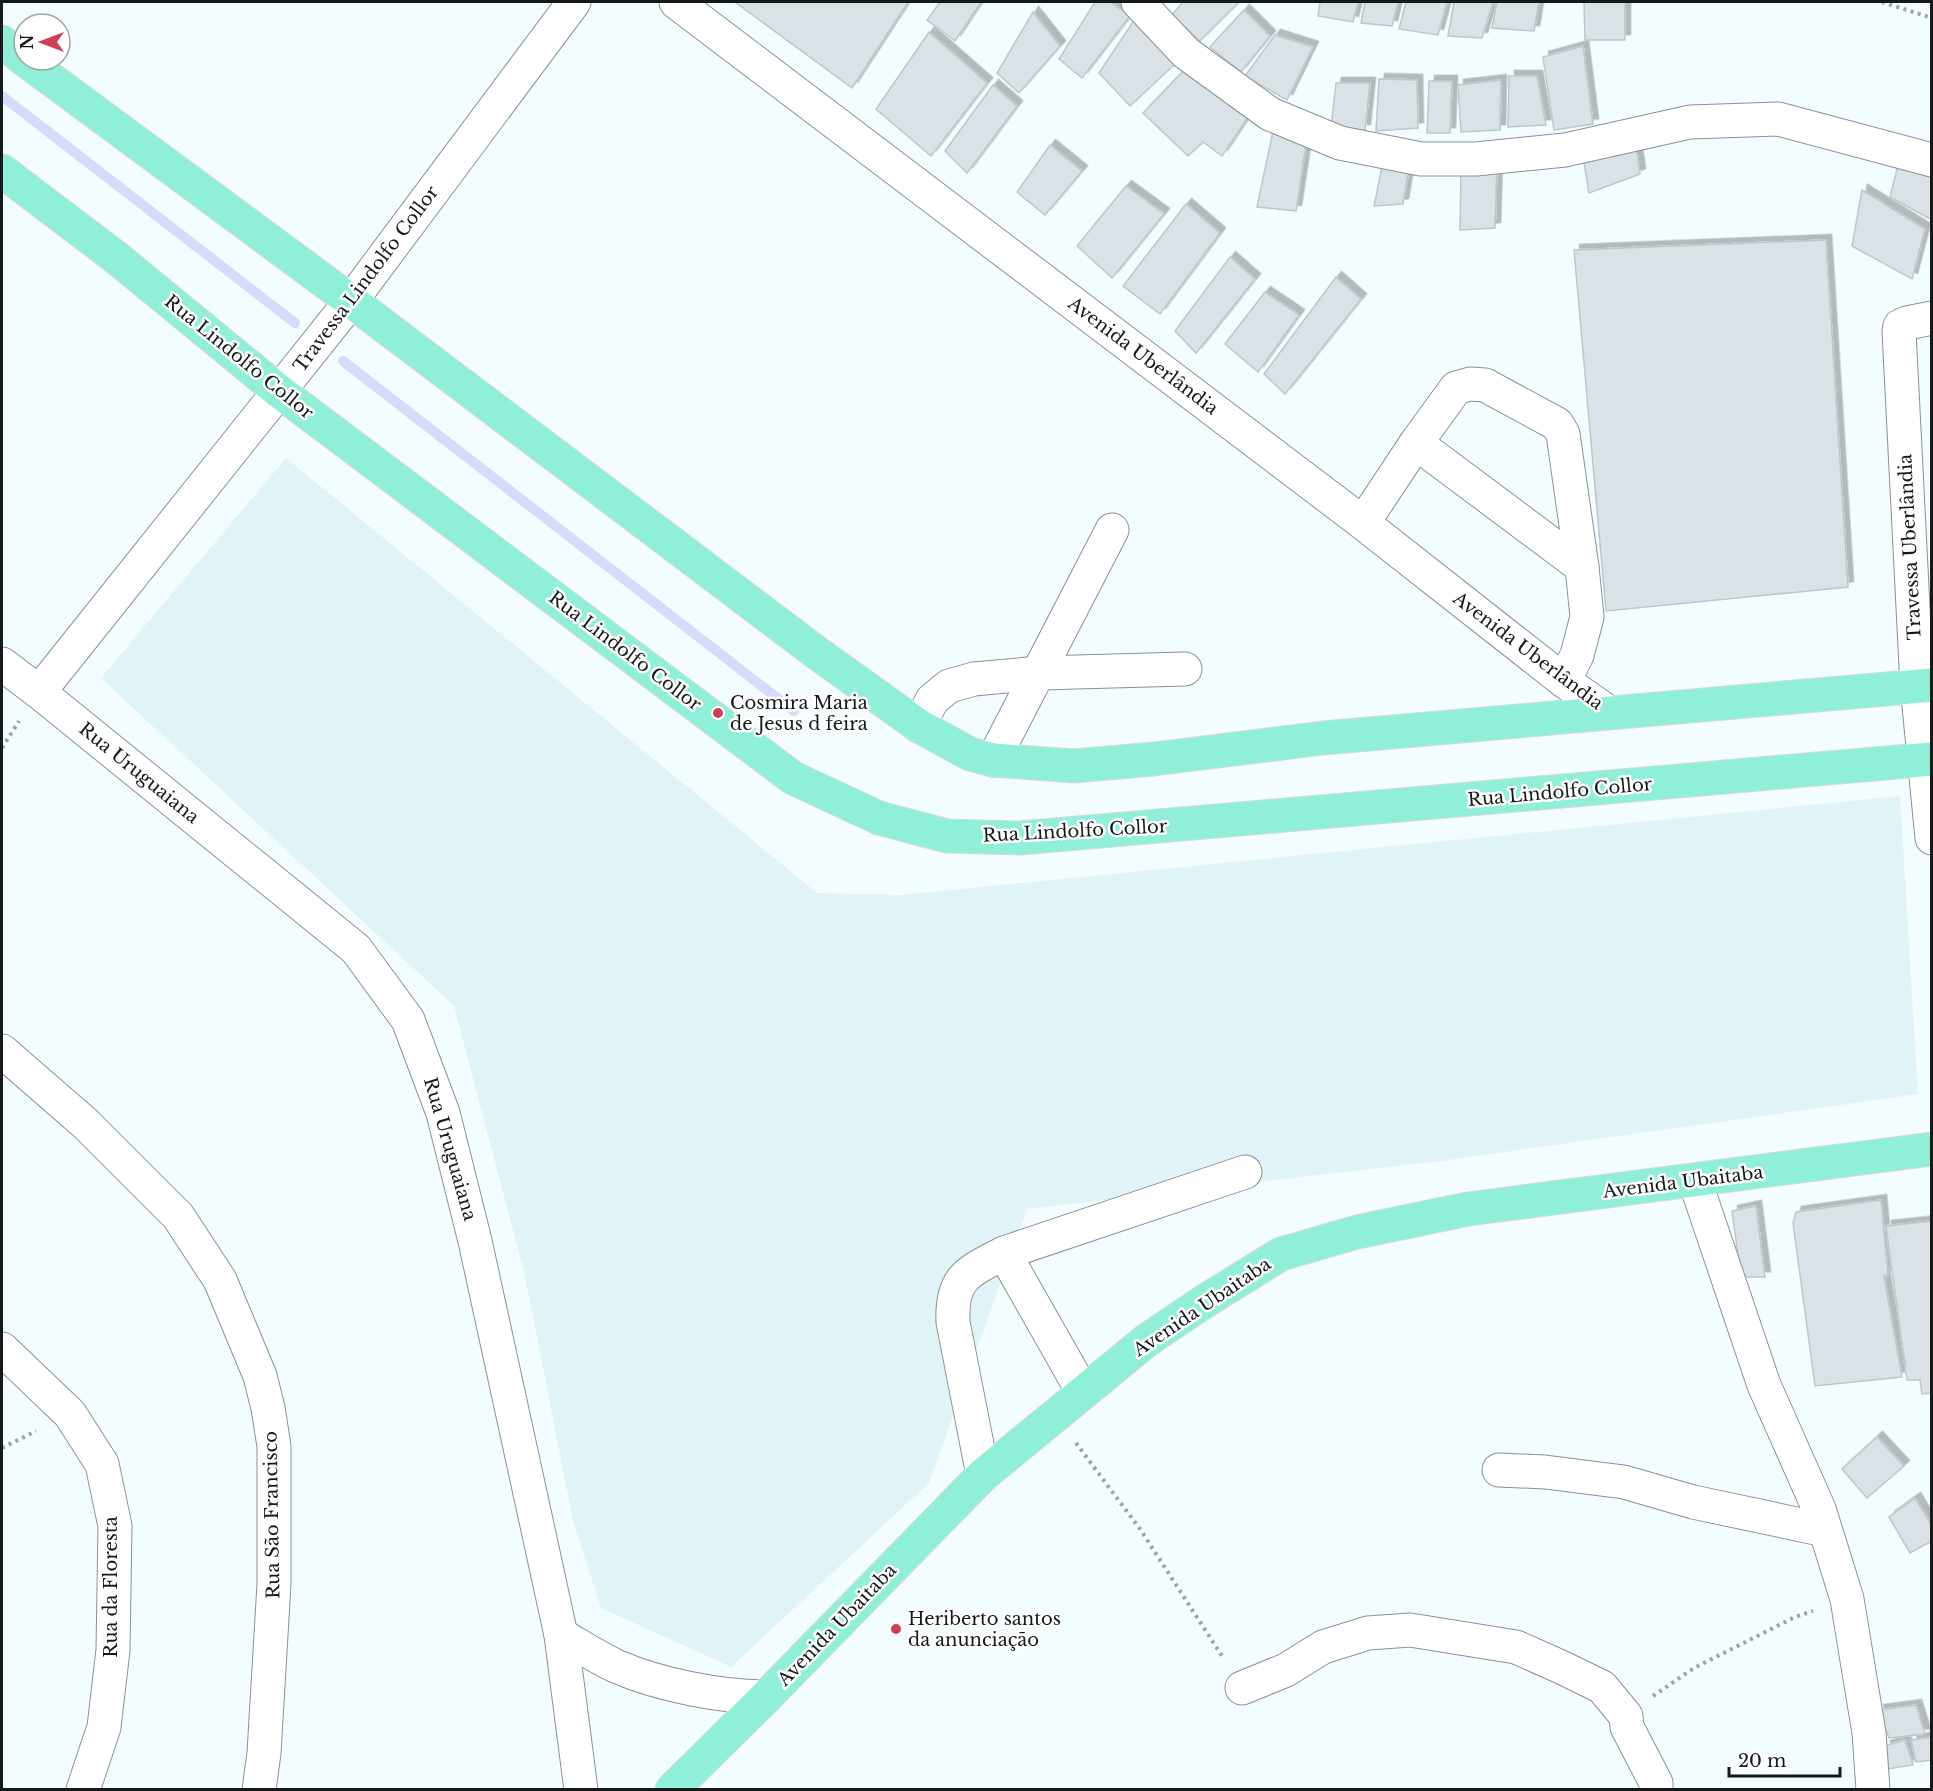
<svg xmlns="http://www.w3.org/2000/svg" width="1933" height="1791" font-family="'Libre Baskerville',serif">
<defs>
<filter id="shadow"><feDropShadow dx="5.5" dy="-5.5" stdDeviation="0" flood-color="#0004"/></filter>
</defs>
<rect width="100%" height="100%" fill="#f3fdff"/>
<!-- built -->
<polygon fill="#e0f3f6" points="286,458 817,893 900,895 1900,796 1918,1094 1441,1161 1027,1209 929,1483 731,1667 601,1608 573,1521 525,1276 454,1006 101,678"/>
<g fill="none" stroke-linecap="round" stroke-linejoin="round">
<!-- stream -->
<g stroke="#d4dcfa" stroke-width="10">
<polyline points="2,96 295,323"/>
<polyline points="343,361 794,711"/>
</g>
</g>
<!-- building -->
<g fill="#dae2e7" stroke="#bfc6cb" stroke-width="1.5" filter="url(#shadow)">
<polygon points="735,2 908,2 852,88"/>
<polygon points="940,2 981,2 955,41 927,20"/>
<polygon points="1095,2 1110,2 1130,16 1082,78 1059,59"/>
<polygon points="1183,2 1239,2 1200,41 1172,15"/>
<polygon points="1320,2 1358,2 1353,22 1318,16"/>
<polygon points="1365,2 1398,2 1392,26 1361,23"/>
<polygon points="1406,2 1447,2 1438,35 1399,29"/>
<polygon points="1454,2 1493,2 1482,38 1448,36"/>
<polygon points="1497,2 1539,2 1534,31 1492,28"/>
<polygon points="1584,2 1625,2 1625,40 1585,40"/>
<polygon points="1244,10 1270,36 1241,72 1210,47"/>
<polygon points="1033,12 1060,46 1019,93 997,73"/>
<polygon points="1135,19 1178,61 1130,106 1099,73"/>
<polygon points="929,32 987,83 931,156 876,109"/>
<polygon points="1275,35 1313,47 1287,100 1245,76"/>
<polygon points="1583,46 1593,124 1554,130 1543,57"/>
<polygon points="1189,65 1254,108 1222,156 1203,142 1188,156 1143,113"/>
<polygon points="1509,76 1537,76 1546,125 1508,127"/>
<polygon points="1379,79 1417,80 1418,128 1376,131"/>
<polygon points="1501,80 1500,130 1461,132 1458,85"/>
<polygon points="1429,81 1452,81 1450,133 1427,133"/>
<polygon points="1336,83 1370,83 1365,130 1331,128"/>
<polygon points="993,85 1017,106 967,173 945,151"/>
<polygon points="1273,131 1307,138 1296,211 1257,207"/>
<polygon points="1635,139 1640,174 1589,193 1582,151"/>
<polygon points="1050,145 1082,171 1045,215 1017,192"/>
<polygon points="1900,157 1932,165 1932,220 1890,197"/>
<polygon points="1383,162 1410,163 1403,204 1374,206"/>
<polygon points="1461,164 1497,164 1495,228 1460,230"/>
<polygon points="1126,186 1164,214 1112,278 1077,246"/>
<polygon points="1862,190 1925,229 1912,279 1852,246"/>
<polygon points="1186,204 1220,233 1160,314 1123,286"/>
<polygon points="1826,240 1848,587 1606,611 1574,250"/>
<polygon points="1230,257 1255,279 1196,353 1175,331"/>
<polygon points="1336,277 1361,299 1285,394 1264,374"/>
<polygon points="1265,292 1299,315 1258,372 1225,344"/>
<polygon points="1881,1200 1888,1275 1884,1276 1902,1377 1815,1386 1793,1223 1796,1212"/>
<polygon points="1756,1206 1765,1277 1741,1277 1732,1211"/>
<polygon points="1932,1221 1932,1393 1922,1394 1920,1380 1907,1380 1886,1226"/>
<polygon points="1877,1437 1904,1466 1867,1498 1842,1469"/>
<polygon points="1915,1498 1932,1526 1932,1541 1910,1553 1889,1517"/>
<polygon points="1916,1705 1925,1734 1889,1738 1878,1710"/>
<polygon points="1932,1737 1932,1760 1916,1762 1911,1740"/>
<polygon points="1905,1740 1913,1765 1887,1769 1885,1746"/>
</g>
<g fill="none" stroke-linecap="round" stroke-linejoin="round">
<!-- minor casing -->
<g stroke="#899293" stroke-width="35">
<g id="minor">
<polyline points="676,2 1363,523 1564,681 1608,712"/>
<polyline points="1138,2 1186,53 1270,114 1340,143 1421,159 1476,159 1565,150 1690,122 1778,119 1932,160"/>
<polyline points="1932,318 1907,323 1900,326 1899,331 1917,686 1932,838"/>
<polyline points="1416,443 1582,567"/>
<polyline points="1363,523 1416,443 1456,388 1470,384 1485,385 1557,424 1563,434 1582,567 1587,617 1577,655 1564,681"/>
<polyline points="2,664 39,692 356,949 408,1020 443,1113 475,1241 561,1635 581,1790"/>
<polyline points="39,692 351,301 574,2"/>
<polyline points="919,726 932,700 949,686 974,679 1040,673 1185,669"/>
<polyline points="993,760 1112,530"/>
<polyline points="2,1051 86,1124 178,1216 220,1280 260,1376 268,1408 274,1446 274,1584 264,1753 259,1790"/>
<polyline points="1695,1181 1764,1385 1819,1509 1847,1599 1869,1733 1873,1790"/>
<polyline points="1004,1253 1083,1392"/>
<polyline points="2,1349 70,1414 102,1464 115,1526 113,1650 104,1727 83,1790"/>
<polyline points="1499,1470 1545,1472 1624,1482 1693,1502 1825,1530"/>
<path d="M983 1475 953 1322C951 1277 968 1272 1004 1253L1245 1172"/>
<path d="M561 1635C580 1646 598 1658 618 1667 660 1685 721 1697 766 1697"/>
<polyline points="1242,1688 1286,1670 1323,1647 1368,1633 1410,1630 1516,1647 1561,1667 1602,1687 1626,1716 1627,1727 1656,1783 1656,1790"/>
</g>
</g>
<!-- major casing -->
<g stroke="#dadada" stroke-width="35">
<g id="major">
<polyline points="2,42 24,59"/>
<polyline points="25,60 351,301 817,653 919,726 970,754 993,760 1074,766 1154,759 1323,738 1932,685"/>
<polyline points="2,171 118,259 280,392 793,778 879,818 947,836 1020,838 1932,759"/>
<polyline points="672,1790 766,1697 983,1475 1147,1340 1205,1301 1281,1254 1357,1232 1468,1209 1932,1149"/>
</g>
</g>
<!-- path -->
<g stroke="#9ba3a4" stroke-width="4" stroke-dasharray="3 4.5" stroke-linecap="butt">
<polyline points="1882,2 1932,18"/>
<polyline points="2,748 19,721"/>
<polyline points="1076,1443 1140,1529 1224,1659"/>
<polyline points="2,1448 36,1431"/>
<polyline points="1653,1696 1694,1668 1795,1617 1813,1611"/>
</g>
<!-- minor -->
<use href="#minor" stroke="#fff" stroke-width="33"/>
<!-- major -->
<use href="#major" stroke="#8fefd8" stroke-width="33"/>
</g>
<!-- markers -->
<g fill="#cf3f58" stroke="#fff" stroke-width="2">
<circle cx="718" cy="713" r="6"/>
<circle cx="896" cy="1629" r="6"/>
</g>
<g text-anchor="middle" stroke-width="5" stroke-linejoin="round" paint-order="stroke">
<!-- street labels -->
<g font-size="18" fill="#151919" stroke="#fff">
<text transform="translate(366 279) rotate(-53)" y="6">Travessa Lindolfo Collor</text>
<text transform="translate(1143 356) rotate(37)" y="6">Avenida Uberlândia</text>
<text transform="translate(239 357) rotate(39)" y="6">Rua Lindolfo Collor</text>
<text transform="translate(1910 547) rotate(-93)" y="6">Travessa Uberlândia</text>
<text transform="translate(625 651) rotate(37)" y="6">Rua Lindolfo Collor</text>
<text transform="translate(1528 651) rotate(37)" y="6">Avenida Uberlândia</text>
<text transform="translate(139 773) rotate(39)" y="6">Rua Uruguaiana</text>
<text transform="translate(1560 792) rotate(-5)" y="6">Rua Lindolfo Collor</text>
<text transform="translate(1075 831) rotate(-3)" y="6">Rua Lindolfo Collor</text>
<text transform="translate(450 1149) rotate(74)" y="6">Rua Uruguaiana</text>
<text transform="translate(1683 1182) rotate(-7)" y="6">Avenida Ubaitaba</text>
<text transform="translate(1202 1307) rotate(-34)" y="6">Avenida Ubaitaba</text>
<text transform="translate(272 1515) rotate(-91)" y="6">Rua São Francisco</text>
<text transform="translate(111 1587) rotate(-90)" y="6">Rua da Floresta</text>
<text transform="translate(837 1625) rotate(-46)" y="6">Avenida Ubaitaba</text>
</g>
<!-- poi labels -->
<g font-size="18" fill="#151919" stroke="#fff" text-anchor="start">
<text x="730" y="709">Cosmira Maria<tspan x="730" dy="21">de Jesus d feira</tspan></text>
<text x="908" y="1625">Heriberto santos<tspan x="908" dy="21">da anunciação</tspan></text>
</g>
</g>
<!-- border -->
<rect width="1933" height="1791" fill="none" stroke="#151919" stroke-width="6"/>
<!-- north arrow -->
<g transform="translate(42 42) rotate(270)"><circle r="28" fill="#ffffff" stroke="#a1a3a3" stroke-width="1.5"/>
<path d="M0-4.5L10 22L0 15L-10 22Z" fill="#cf3f58"/>
<text y="-9" font-size="16" font-weight="bold" text-anchor="middle" fill="#151919">N</text>
</g>
<!-- scale -->
<path d="M1729 1767v9h111v-9" fill="none" stroke="#151919" stroke-width="3"/>
<text x="1738" y="1767" font-size="18" fill="#151919" stroke="#ffffff" stroke-width="4.5" paint-order="stroke">20 m</text>
</svg>
